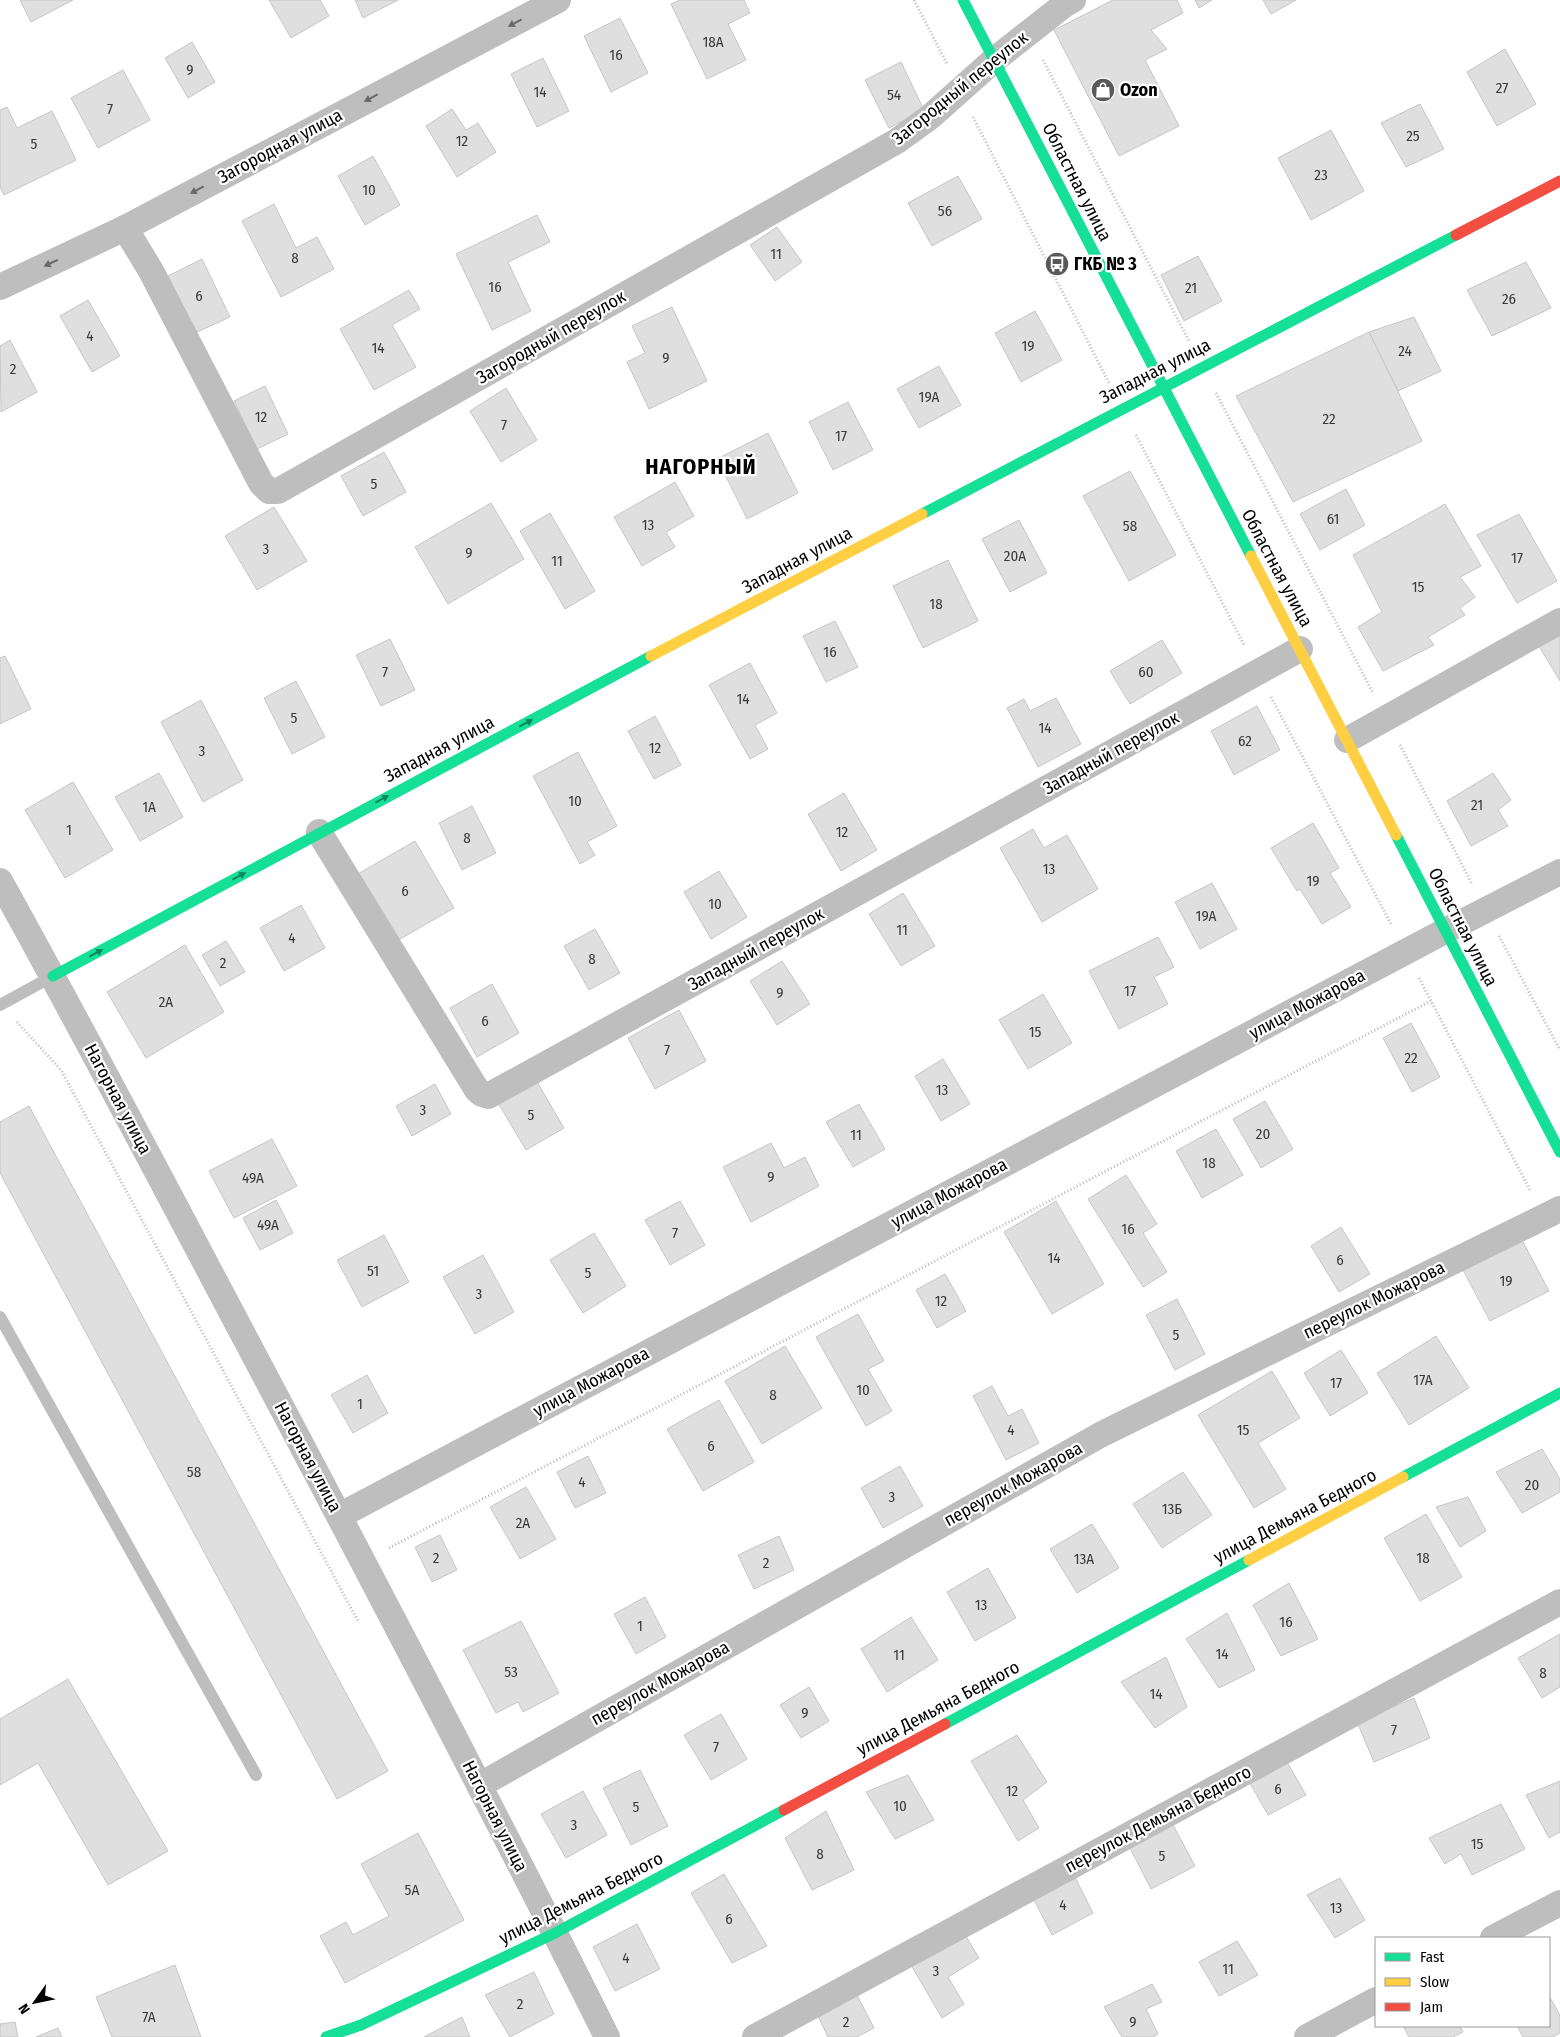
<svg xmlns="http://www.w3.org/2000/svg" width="1560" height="2037" font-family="'Fira Sans Condensed',sans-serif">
<rect width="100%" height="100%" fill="#fff"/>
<!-- building -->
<g fill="#dfdfdf" stroke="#c6c6c6">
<polygon points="20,0 73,0 31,22"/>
<polygon points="269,0 320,0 329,16 291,38"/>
<polygon points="355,0 398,0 363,18"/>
<polygon points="680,0 744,0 750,13 728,24 746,60 707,79 671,4"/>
<polygon points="1113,0 1177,0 1183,13 1151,30 1167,49 1145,60 1179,126 1119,156 1054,30"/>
<polygon points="1195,0 1212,0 1199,8"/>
<polygon points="1263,0 1296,0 1271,14"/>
<polygon points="620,18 648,73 611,92 584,36"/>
<polygon points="192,42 215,82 188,98 165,58"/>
<polygon points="1505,49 1536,104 1497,126 1467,72"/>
<polygon points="543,58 569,111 537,127 511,74"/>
<polygon points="901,62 924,110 889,128 865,80"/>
<polygon points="123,70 150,120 98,148 71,98"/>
<polygon points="1420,104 1444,149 1406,167 1381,123"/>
<polygon points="7,107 17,128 52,111 76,160 4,195 0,187 0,110"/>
<polygon points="452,109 466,130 478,123 496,152 457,177 426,126"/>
<polygon points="1331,130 1364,191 1311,220 1278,158"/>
<polygon points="373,156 400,205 365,225 338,176"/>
<polygon points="958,176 982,219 932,246 908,203"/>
<polygon points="274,204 296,248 317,237 334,269 281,297 242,221"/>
<polygon points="537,215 550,242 508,262 531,311 492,330 456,254"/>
<polygon points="777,227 802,262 775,281 750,245"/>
<polygon points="1198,256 1222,301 1184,321 1161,275"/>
<polygon points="202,259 230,317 195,333 168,276"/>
<polygon points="1526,262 1551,308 1492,336 1467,290"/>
<polygon points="409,290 420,309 392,325 416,367 374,390 340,329"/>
<polygon points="88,300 120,356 92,372 60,316"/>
<polygon points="672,307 707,381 649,409 627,362 645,353 632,326"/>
<polygon points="1035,311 1062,360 1021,382 995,333"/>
<polygon points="1414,317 1441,371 1398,391 1369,332"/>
<polygon points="1369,332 1422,441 1293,502 1236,396"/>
<polygon points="10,340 37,392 1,412 0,346"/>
<polygon points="939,366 961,405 919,428 897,389"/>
<polygon points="265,386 288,434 257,449 234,401"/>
<polygon points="506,388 537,440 501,462 470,411"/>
<polygon points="848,402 873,450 833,470 809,422"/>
<polygon points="768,433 798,493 747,519 717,459"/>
<polygon points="384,452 406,492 363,516 341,476"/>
<polygon points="1130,471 1176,555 1129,581 1083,496"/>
<polygon points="675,482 694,516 666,532 675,547 642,566 614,517"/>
<polygon points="1346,489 1365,525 1320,550 1300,514"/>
<polygon points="491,503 524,559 448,604 415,547"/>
<polygon points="1445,504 1481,566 1460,577 1475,597 1460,608 1465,615 1428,637 1434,645 1383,671 1358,627 1382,612 1353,555"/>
<polygon points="274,507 307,561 257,590 225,536"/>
<polygon points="550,513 595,591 565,609 520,531"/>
<polygon points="1519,514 1557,581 1517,603 1477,535"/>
<polygon points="1019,520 1047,573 1010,592 982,539"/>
<polygon points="948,560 978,621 923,648 893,586"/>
<polygon points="835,621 858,667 826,682 803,636"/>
<polygon points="1560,631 1560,681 1537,643"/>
<polygon points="390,639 415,690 381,706 356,655"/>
<polygon points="1162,640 1182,673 1130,704 1110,671"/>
<polygon points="5,656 31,709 0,724 0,658"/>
<polygon points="750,663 777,713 755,725 768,749 750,759 709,685"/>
<polygon points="296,681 325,737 292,754 264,698"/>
<polygon points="1056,698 1081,744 1038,767 1007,708 1024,699 1030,711"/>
<polygon points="201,700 243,780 203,802 161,722"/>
<polygon points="1257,706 1280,750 1234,775 1211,731"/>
<polygon points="655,716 681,765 654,779 628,731"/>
<polygon points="578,752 617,826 587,842 595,855 580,864 533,776"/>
<polygon points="159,773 183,817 140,841 115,797"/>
<polygon points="1493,773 1511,800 1498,810 1508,826 1471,846 1447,801"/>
<polygon points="73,782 113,850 65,878 25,810"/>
<polygon points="844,793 877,850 841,871 808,814"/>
<polygon points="472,806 496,853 462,870 439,823"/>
<polygon points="1313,823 1339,868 1330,873 1351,907 1322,924 1300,889 1297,891 1271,848"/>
<polygon points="1033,829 1044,848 1067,835 1098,889 1042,922 1000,848"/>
<polygon points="415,841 454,908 395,942 356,875"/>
<polygon points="719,871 747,917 711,939 684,892"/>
<polygon points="1212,883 1237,929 1200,949 1175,902"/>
<polygon points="903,893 935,946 901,966 869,914"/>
<polygon points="301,905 325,948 284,971 260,928"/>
<polygon points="595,929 620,973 589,990 564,946"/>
<polygon points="1158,937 1174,967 1154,977 1168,1004 1119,1029 1089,971"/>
<polygon points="226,941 245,972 220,986 202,955"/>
<polygon points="185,945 224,1012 146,1058 107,992"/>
<polygon points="782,961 810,1004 777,1025 750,981"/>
<polygon points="492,984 519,1033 477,1057 450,1008"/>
<polygon points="1043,994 1072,1043 1028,1069 999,1020"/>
<polygon points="679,1010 706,1061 655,1089 628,1038"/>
<polygon points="1411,1023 1440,1077 1412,1092 1383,1038"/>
<polygon points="943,1059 970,1104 941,1121 915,1076"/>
<polygon points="536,1080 564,1128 526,1150 498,1103"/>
<polygon points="435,1084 451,1114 412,1136 396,1106"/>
<polygon points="1265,1101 1293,1149 1261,1168 1233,1119"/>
<polygon points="859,1104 885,1149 853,1167 826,1122"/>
<polygon points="29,1106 388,1771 337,1799 0,1173 0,1122"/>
<polygon points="1216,1129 1243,1175 1202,1198 1176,1151"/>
<polygon points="272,1139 297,1186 234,1218 209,1171"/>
<polygon points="771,1143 784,1168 805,1157 819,1186 751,1222 723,1167"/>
<polygon points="1126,1175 1157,1224 1143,1233 1167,1272 1143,1287 1088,1199"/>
<polygon points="276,1200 293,1233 260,1250 243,1218"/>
<polygon points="680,1201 705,1245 670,1265 645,1220"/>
<polygon points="1056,1201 1104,1284 1052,1314 1004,1232"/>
<polygon points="1341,1227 1370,1274 1339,1292 1311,1246"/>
<polygon points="594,1233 626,1286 583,1313 550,1260"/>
<polygon points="384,1235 409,1282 362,1307 337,1260"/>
<polygon points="1522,1240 1549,1291 1490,1321 1463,1270"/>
<polygon points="483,1255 514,1312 475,1334 443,1277"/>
<polygon points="945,1274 966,1311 937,1328 916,1290"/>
<polygon points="1177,1299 1205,1354 1175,1370 1146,1315"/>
<polygon points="858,1314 884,1361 868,1369 892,1411 866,1426 816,1337"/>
<polygon points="1436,1336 1469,1388 1409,1425 1377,1373"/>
<polygon points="785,1346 822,1408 762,1444 725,1381"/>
<polygon points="1341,1350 1368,1393 1330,1416 1304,1373"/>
<polygon points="1272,1371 1300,1418 1258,1443 1286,1489 1254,1508 1198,1415"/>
<polygon points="367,1375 388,1413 353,1433 331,1395"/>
<polygon points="992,1386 1008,1416 1022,1409 1039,1443 1006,1460 973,1396"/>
<polygon points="719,1400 754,1462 703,1491 667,1429"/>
<polygon points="1542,1449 1560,1479 1560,1492 1522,1513 1496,1472"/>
<polygon points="588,1456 606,1493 575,1508 557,1472"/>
<polygon points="900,1466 923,1506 883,1528 861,1488"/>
<polygon points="1183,1472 1212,1515 1162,1548 1133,1504"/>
<polygon points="526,1487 556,1539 520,1559 490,1507"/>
<polygon points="1468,1497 1486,1531 1460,1547 1436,1507"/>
<polygon points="1426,1514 1462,1577 1420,1601 1384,1538"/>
<polygon points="1092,1524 1119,1568 1077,1593 1050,1549"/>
<polygon points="440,1535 457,1570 432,1582 415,1547"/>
<polygon points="779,1536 794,1570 754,1589 738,1555"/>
<polygon points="988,1568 1016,1618 975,1641 947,1592"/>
<polygon points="1289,1583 1318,1639 1281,1656 1253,1605"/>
<polygon points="645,1597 666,1637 636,1654 614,1614"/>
<polygon points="1227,1613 1255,1670 1219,1688 1186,1639"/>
<polygon points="911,1617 938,1660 887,1692 861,1649"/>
<polygon points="521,1621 559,1693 523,1712 518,1702 496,1713 463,1650"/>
<polygon points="1560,1634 1560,1687 1542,1698 1518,1658"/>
<polygon points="1166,1657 1187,1707 1155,1728 1121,1682"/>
<polygon points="68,1679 168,1851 108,1885 38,1763 0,1785 0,1719"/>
<polygon points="809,1687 829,1721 801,1738 780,1705"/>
<polygon points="1414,1698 1430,1738 1374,1762 1357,1722"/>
<polygon points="721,1714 747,1759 711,1780 684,1735"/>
<polygon points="1017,1735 1047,1782 1023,1800 1039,1828 1018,1841 971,1761"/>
<polygon points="1287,1762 1306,1795 1268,1815 1250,1783"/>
<polygon points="640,1770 668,1826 631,1845 603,1788"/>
<polygon points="908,1775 934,1820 895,1839 866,1792"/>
<polygon points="1560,1781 1560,1832 1549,1838 1526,1795"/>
<polygon points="583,1791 607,1835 566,1858 541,1814"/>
<polygon points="1501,1804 1525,1849 1472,1875 1461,1854 1445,1864 1429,1838"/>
<polygon points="826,1811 854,1870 812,1890 785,1838"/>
<polygon points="1172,1823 1195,1866 1151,1889 1129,1846"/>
<polygon points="418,1833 464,1920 345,1983 320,1936 346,1922 353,1935 389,1916 361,1864"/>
<polygon points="724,1874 767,1946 732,1963 691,1893"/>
<polygon points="1074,1875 1093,1913 1052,1935 1032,1896"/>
<polygon points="1340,1878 1365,1920 1335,1938 1307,1895"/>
<polygon points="637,1924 660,1969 615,1991 593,1947"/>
<polygon points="964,1933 979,1958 948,1977 964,2004 942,2018 911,1965"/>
<polygon points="1237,1941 1258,1975 1219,1996 1199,1962"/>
<polygon points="175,1965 201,2037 112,2037 96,1997"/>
<polygon points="534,1972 554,2014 510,2037 485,1995"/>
<polygon points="1152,1984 1162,2002 1146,2009 1158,2034 1153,2037 1122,2037 1104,2007"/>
<polygon points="857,1995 874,2028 857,2037 828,2037 818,2016"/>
<polygon points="1549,1996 1560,2015 1560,2033 1553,2037 1523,2037 1517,2026 1549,2026"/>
<polygon points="462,2017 470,2037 424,2037"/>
<polygon points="15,2022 18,2037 0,2037 0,2024"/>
<polygon points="1403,2026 1460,2026 1463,2032 1453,2037 1409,2037"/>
<polygon points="58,2028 62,2037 36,2037"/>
</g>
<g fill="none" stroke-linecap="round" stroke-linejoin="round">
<!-- path -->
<g stroke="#b9b9b9" stroke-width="3" stroke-dasharray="1 2.5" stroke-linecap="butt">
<polyline points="914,0 947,64"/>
<polyline points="1043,60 1189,341"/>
<polyline points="973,117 1109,383"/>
<polyline points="1216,393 1373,693"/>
<polyline points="1136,435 1244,645"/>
<polyline points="1271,697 1392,926"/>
<polyline points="1400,745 1472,884"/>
<polyline points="1499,936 1560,1050"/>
<polyline points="1419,978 1531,1192"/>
<polyline points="17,1022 61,1070 358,1621"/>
<path d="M389 1548C737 1366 1083 1182 1431 1001"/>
</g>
<!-- lane -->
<g stroke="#bebebe" stroke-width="12">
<polyline points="0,1005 53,976"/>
<polyline points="0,1317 256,1775"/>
</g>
<!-- street -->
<g stroke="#bebebe" stroke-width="26">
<polyline points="125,228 151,271 261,483 269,491 278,491 897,141 930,117 994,60 1064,5 1073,0"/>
<polyline points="0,287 125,228 558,0"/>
<polyline points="1347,740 1560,621"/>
<polyline points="319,832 477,1090 482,1094 488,1096 1300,649"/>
<path d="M0 881C84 1032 164 1185 245 1338 368 1570 490 1802 607 2037"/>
<polyline points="339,1516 1445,931 1560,872"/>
<polyline points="480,1785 1102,1434 1560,1209"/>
<polyline points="1493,1938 1560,1903"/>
<polyline points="755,2037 1560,1602"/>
<polyline points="1307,2037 1376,2000"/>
</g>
<!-- fast -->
<g stroke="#16e098" stroke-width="11">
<polyline points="963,0 1251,556"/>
<polyline points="922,514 1456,235"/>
<polyline points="1396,835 1560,1152"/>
<polyline points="53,976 651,656"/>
<polyline points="1403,1477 1560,1393"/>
<polyline points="945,1724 1249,1560"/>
<polyline points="326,2037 361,2025 555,1933 784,1810"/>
</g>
<!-- slow -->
<g stroke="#ffcf43" stroke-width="11">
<polyline points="1251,556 1396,835"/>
<polyline points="651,656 922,514"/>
<polyline points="1249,1560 1403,1477"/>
</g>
<!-- jam -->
<g stroke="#f24e42" stroke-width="11">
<polyline points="1456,235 1560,181"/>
<polyline points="784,1810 945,1724"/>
</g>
</g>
<!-- one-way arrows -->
<defs><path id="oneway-solid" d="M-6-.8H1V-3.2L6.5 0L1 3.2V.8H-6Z" transform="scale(1.25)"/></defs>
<g fill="#686868">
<use href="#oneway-solid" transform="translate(515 23) rotate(152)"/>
<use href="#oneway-solid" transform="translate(371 98) rotate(152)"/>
<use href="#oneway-solid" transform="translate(197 190) rotate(152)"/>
<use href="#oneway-solid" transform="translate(51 263) rotate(155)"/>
</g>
<g fill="#0d865b">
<use href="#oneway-solid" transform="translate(526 723) rotate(-28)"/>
<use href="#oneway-solid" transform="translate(382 799) rotate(-28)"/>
<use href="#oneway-solid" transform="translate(239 876) rotate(-28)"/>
<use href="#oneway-solid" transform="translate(96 953) rotate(-28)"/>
</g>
<!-- icons -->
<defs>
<g id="shop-disc" transform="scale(1.25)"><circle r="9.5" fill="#595959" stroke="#fff"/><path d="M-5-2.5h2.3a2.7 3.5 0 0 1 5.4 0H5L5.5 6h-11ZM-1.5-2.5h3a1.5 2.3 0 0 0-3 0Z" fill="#fff"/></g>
<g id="bus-disc" transform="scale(1.25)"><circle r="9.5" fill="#595959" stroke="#fff"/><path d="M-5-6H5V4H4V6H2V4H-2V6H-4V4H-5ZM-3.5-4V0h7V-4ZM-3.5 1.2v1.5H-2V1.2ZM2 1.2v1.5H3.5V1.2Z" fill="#fff"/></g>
</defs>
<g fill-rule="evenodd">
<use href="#shop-disc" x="1103" y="90"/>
<use href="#bus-disc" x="1057" y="264"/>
</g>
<g text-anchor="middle" stroke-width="4.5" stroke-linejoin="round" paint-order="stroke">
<!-- number labels -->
<g font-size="15" fill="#383838">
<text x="713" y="47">18А</text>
<text x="616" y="60">16</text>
<text x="190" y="75">9</text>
<text x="1502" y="93">27</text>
<text x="540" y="97">14</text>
<text x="894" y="100">54</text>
<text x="110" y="114">7</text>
<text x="1413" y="141">25</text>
<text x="462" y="146">12</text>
<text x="34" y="149">5</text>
<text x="1321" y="180">23</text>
<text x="369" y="195">10</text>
<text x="945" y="216">56</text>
<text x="776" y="259">11</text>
<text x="295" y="263">8</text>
<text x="495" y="292">16</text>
<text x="1191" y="293">21</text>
<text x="199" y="301">6</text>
<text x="1509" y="304">26</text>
<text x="90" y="341">4</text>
<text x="1028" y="351">19</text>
<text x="378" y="353">14</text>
<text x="1405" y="356">24</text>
<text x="666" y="363">9</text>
<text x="13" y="374">2</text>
<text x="929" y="402">19А</text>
<text x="261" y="422">12</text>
<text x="1329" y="424">22</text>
<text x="504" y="430">7</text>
<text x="841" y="441">17</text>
<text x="374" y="489">5</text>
<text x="1333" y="524">61</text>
<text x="648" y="530">13</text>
<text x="1130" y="531">58</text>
<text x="266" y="554">3</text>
<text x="469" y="558">9</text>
<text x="1015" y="561">20А</text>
<text x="1517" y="563">17</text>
<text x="557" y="566">11</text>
<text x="1418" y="592">15</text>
<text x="936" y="609">18</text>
<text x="830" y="657">16</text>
<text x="385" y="677">7</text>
<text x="1146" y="677">60</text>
<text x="743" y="704">14</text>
<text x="294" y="723">5</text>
<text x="1045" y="733">14</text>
<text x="1245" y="746">62</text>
<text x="655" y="753">12</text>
<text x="202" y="756">3</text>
<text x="575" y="806">10</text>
<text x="1477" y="810">21</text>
<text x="149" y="812">1А</text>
<text x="69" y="835">1</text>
<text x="842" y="837">12</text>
<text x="467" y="843">8</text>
<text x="1049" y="874">13</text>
<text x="1313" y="886">19</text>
<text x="405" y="896">6</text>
<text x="715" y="909">10</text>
<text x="1206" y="921">19А</text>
<text x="902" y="935">11</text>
<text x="292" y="943">4</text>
<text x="592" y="964">8</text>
<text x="223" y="968">2</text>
<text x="1130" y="996">17</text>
<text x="780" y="998">9</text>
<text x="166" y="1007">2А</text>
<text x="485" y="1026">6</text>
<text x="1035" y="1037">15</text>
<text x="667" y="1055">7</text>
<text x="1411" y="1063">22</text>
<text x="942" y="1095">13</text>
<text x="423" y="1115">3</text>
<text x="531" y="1120">5</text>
<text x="1263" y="1139">20</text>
<text x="856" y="1140">11</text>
<text x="1209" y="1168">18</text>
<text x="771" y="1182">9</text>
<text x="253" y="1183">49А</text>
<text x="268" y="1230">49А</text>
<text x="1128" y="1234">16</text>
<text x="675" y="1238">7</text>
<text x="1054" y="1263">14</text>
<text x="1340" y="1265">6</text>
<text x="373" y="1276">51</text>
<text x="588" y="1278">5</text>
<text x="1506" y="1286">19</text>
<text x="479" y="1299">3</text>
<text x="941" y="1306">12</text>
<text x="1176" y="1340">5</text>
<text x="1423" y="1385">17А</text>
<text x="1336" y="1388">17</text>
<text x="863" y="1395">10</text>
<text x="773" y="1400">8</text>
<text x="360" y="1409">1</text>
<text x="1011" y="1435">4</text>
<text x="1243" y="1435">15</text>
<text x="711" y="1451">6</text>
<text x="194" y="1477">58</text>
<text x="582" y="1487">4</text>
<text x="1532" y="1490">20</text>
<text x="892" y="1502">3</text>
<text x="1172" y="1514">13Б</text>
<text x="523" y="1528">2А</text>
<text x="436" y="1563">2</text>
<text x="1423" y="1563">18</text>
<text x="1084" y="1564">13А</text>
<text x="766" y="1568">2</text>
<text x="981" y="1610">13</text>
<text x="1286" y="1627">16</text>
<text x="640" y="1631">1</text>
<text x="1222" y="1659">14</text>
<text x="899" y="1660">11</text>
<text x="511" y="1677">53</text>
<text x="1543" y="1678">8</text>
<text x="1156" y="1699">14</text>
<text x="805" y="1718">9</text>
<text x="1394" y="1735">7</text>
<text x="716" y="1752">7</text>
<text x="1278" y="1794">6</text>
<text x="1012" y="1796">12</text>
<text x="900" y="1811">10</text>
<text x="636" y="1812">5</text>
<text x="574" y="1830">3</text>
<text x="1477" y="1849">15</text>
<text x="820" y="1859">8</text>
<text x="1162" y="1861">5</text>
<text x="412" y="1895">5А</text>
<text x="1063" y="1910">4</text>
<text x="1336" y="1913">13</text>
<text x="729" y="1924">6</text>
<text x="626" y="1963">4</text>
<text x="1228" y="1974">11</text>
<text x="936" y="1976">3</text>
<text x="520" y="2009">2</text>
<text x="149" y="2022">7А</text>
<text x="846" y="2027">2</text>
<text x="1133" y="2027">9</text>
</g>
<!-- street labels -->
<g font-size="18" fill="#000" stroke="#fff">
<text transform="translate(960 88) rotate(-39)" y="6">Загородный переулок</text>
<text transform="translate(280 146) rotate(-28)" y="6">Загородная улица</text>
<text transform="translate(1077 182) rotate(63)" y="6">Областная улица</text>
<text transform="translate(551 337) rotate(-30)" y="6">Загородный переулок</text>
<text transform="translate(1155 371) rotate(-27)" y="6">Западная улица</text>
<text transform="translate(797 560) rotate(-28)" y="6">Западная улица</text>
<text transform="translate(1277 568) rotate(62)" y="6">Областная улица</text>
<text transform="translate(439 749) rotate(-28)" y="6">Западная улица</text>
<text transform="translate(1111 753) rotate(-29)" y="6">Западный переулок</text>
<text transform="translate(1463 927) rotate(63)" y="6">Областная улица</text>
<text transform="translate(756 949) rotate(-29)" y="6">Западный переулок</text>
<text transform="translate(1307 1004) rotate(-28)" y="6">улица Можарова</text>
<text transform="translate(118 1099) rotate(62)" y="6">Нагорная улица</text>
<text transform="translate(949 1193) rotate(-28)" y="6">улица Можарова</text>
<text transform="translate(1374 1300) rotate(-26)" y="6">переулок Можарова</text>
<text transform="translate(591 1382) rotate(-28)" y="6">улица Можарова</text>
<text transform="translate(308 1457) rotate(62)" y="6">Нагорная улица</text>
<text transform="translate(1013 1484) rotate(-29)" y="6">переулок Можарова</text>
<text transform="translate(1295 1516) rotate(-28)" y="6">улица Демьяна Бедного</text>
<text transform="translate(660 1683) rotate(-29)" y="6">переулок Можарова</text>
<text transform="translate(938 1708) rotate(-28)" y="6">улица Демьяна Бедного</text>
<text transform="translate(495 1816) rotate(63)" y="6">Нагорная улица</text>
<text transform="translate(1158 1819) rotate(-28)" y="6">переулок Демьяна Бедного</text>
<text transform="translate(581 1898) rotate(-27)" y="6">улица Демьяна Бедного</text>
</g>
<!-- poi labels -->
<g font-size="18" font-weight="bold" fill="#000" stroke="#fff" text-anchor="start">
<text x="1120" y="96">Ozon</text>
<text x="1074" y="270">ГКБ № 3</text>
</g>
<!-- district labels -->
<g font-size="22" font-weight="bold" letter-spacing="1" fill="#000" stroke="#fff">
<text x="701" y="474">НАГОРНЫЙ</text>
</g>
</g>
<!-- legend -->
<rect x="1375" y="1937" width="175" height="90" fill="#ffffff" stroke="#999999"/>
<rect x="1385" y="1953" width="25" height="8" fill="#16e098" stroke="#999999"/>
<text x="1420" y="1962" font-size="15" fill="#000000">Fast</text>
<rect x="1385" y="1978" width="25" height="8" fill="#ffcf43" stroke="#999999"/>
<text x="1420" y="1987" font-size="15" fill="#000000">Slow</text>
<rect x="1385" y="2003" width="25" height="8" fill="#f24e42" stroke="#999999"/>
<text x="1420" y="2012" font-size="15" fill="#000000">Jam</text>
<!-- north arrow -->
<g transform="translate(35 2002) rotate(237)" stroke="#ffffff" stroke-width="4" paint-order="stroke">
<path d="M0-4L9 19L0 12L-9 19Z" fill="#000000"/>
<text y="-8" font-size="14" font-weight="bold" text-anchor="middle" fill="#000000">N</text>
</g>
</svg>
